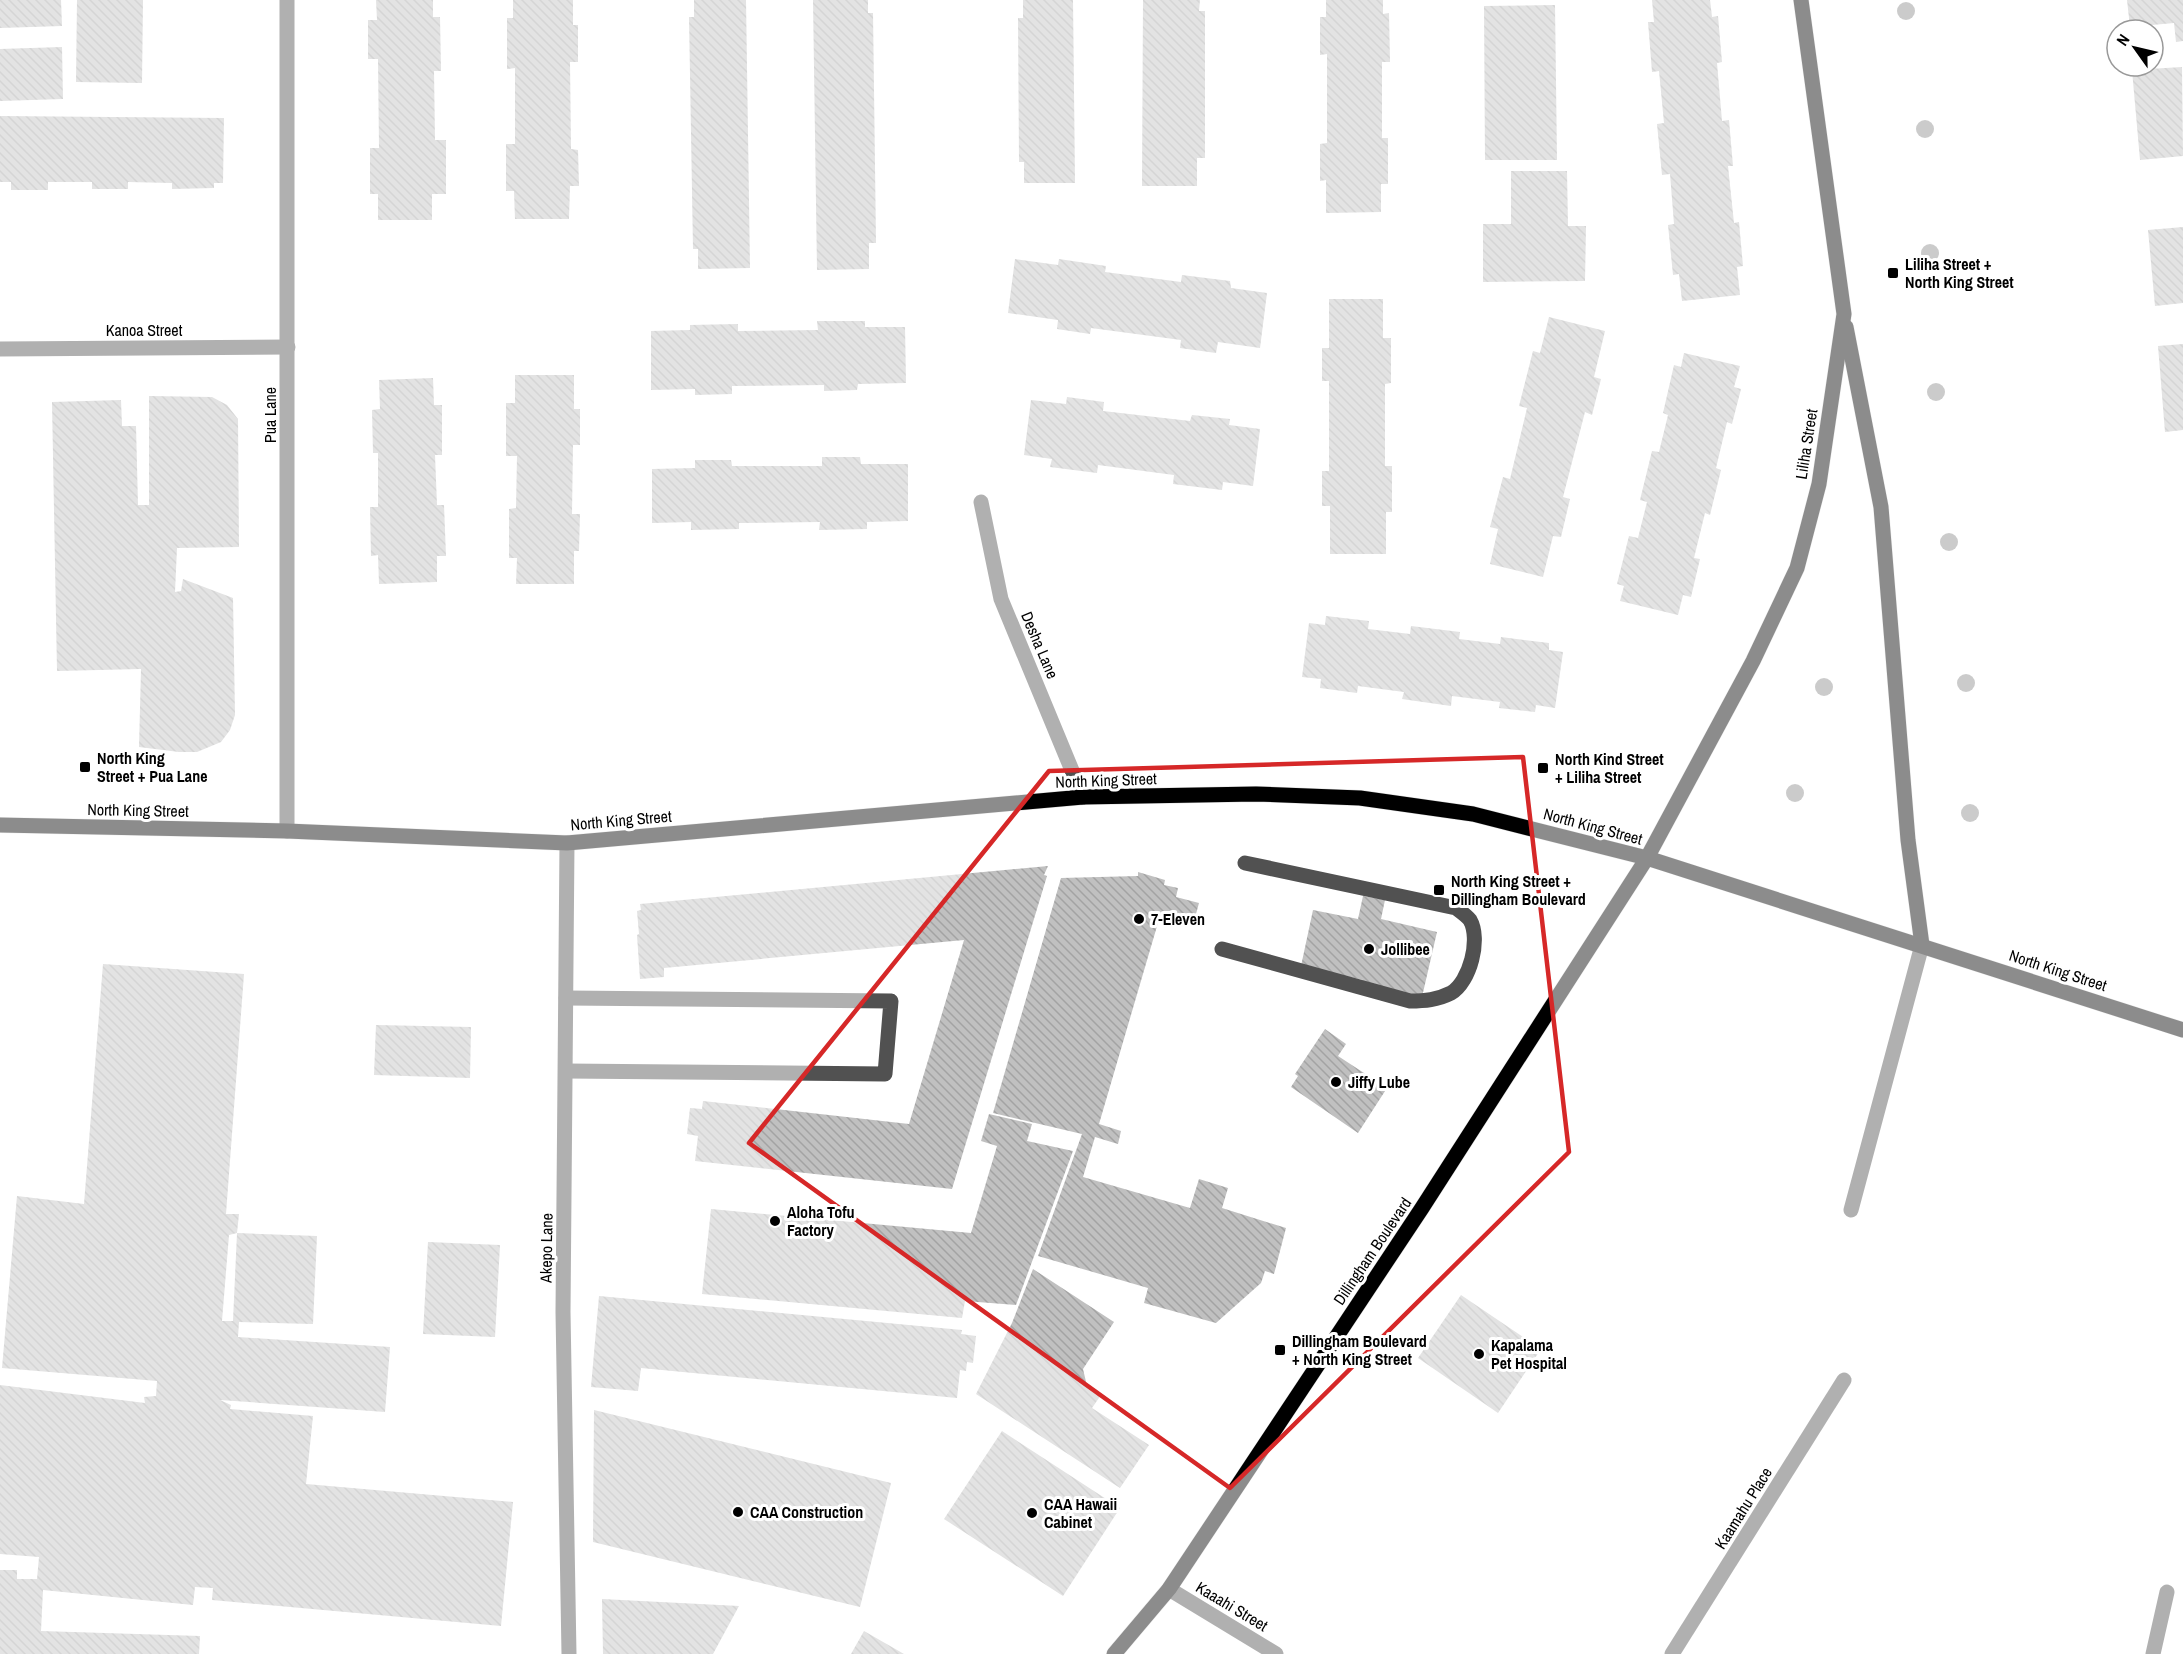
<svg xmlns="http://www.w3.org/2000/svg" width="2183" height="1654" font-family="'Archivo Narrow',sans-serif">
<defs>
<pattern id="building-back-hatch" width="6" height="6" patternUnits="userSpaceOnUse" patternTransform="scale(1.5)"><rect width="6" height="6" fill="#c0c0c0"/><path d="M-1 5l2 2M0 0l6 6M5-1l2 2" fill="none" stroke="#a3a3a3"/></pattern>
</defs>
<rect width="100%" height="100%" fill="#fff"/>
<!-- building -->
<g fill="url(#building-back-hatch)" fill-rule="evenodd">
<polygon points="0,0 61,0 62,26 0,28"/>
<polygon points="77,0 143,0 142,83 76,82"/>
<polygon points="376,0 433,0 433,17 440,17 441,71 434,71 435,140 446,140 446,194 432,194 432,220 378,220 378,194 370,194 370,148 379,148 378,59 368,59 368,20 377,20"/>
<polygon points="513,0 573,0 573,25 578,25 578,62 570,62 571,149 578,150 579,186 570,186 569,219 515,219 514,191 506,191 506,144 515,144 515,68 507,69 507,18 513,18"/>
<polygon points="694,0 746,0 750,268 698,269 698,249 693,249 689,17 694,17"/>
<polygon points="813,0 868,0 868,13 873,13 876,243 869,243 869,269 817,270"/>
<polygon points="1023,0 1073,0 1075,183 1024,183 1024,162 1019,162 1018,18 1023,18"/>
<polygon points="1143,0 1200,0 1199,11 1205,11 1205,158 1197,158 1197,186 1142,186"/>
<polygon points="1326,0 1383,0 1383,14 1389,13 1390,62 1382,62 1382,138 1388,138 1388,184 1381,184 1381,212 1326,213 1326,180 1320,181 1320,144 1327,143 1327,54 1320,55 1320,17 1326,17"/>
<polygon points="1652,0 1710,0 1712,17 1718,16 1722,62 1717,63 1722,121 1729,120 1733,166 1728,166 1734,223 1739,222 1743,266 1737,267 1740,295 1682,301 1679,274 1673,275 1668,225 1674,224 1670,174 1662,175 1657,124 1664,123 1659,71 1652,72 1648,22 1654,22"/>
<polygon points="2127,0 2183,0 2183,41 2176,42 2174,23 2130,27"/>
<polygon points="1555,5 1557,160 1485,160 1484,6"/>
<polygon points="62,47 63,99 0,101 0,49"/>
<polygon points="2182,67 2183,156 2140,160 2132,70"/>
<polygon points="0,116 224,118 223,183 214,183 214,188 172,189 172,183 128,182 128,189 92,189 92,182 48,182 48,190 11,190 11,182 0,182"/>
<polygon points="1511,171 1567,171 1568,226 1586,226 1585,281 1483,282 1483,224 1511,224"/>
<polygon points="2183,227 2183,303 2155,306 2148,230"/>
<polygon points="1015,259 1058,265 1059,259 1106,266 1105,272 1181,282 1182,275 1230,281 1231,288 1267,293 1260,348 1218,342 1216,353 1180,348 1181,340 1091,328 1090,334 1057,329 1058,320 1008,313"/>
<polygon points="1329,299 1383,299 1383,338 1391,338 1391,383 1385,384 1385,466 1392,466 1392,512 1386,512 1386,554 1330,554 1330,506 1322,506 1322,471 1329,471 1329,381 1322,381 1322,348 1329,348"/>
<polygon points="1549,317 1605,331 1594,377 1601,379 1592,415 1585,412 1563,497 1570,499 1561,537 1553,536 1543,577 1490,564 1498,529 1490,527 1503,477 1510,479 1527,408 1519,406 1533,351 1540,353"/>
<polygon points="817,321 865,321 865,327 905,327 906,383 858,384 857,390 824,391 824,385 732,386 732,394 695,395 695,389 651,390 651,331 690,330 690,325 738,324 738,331 818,330"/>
<polygon points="2183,344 2183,430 2165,432 2158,346"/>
<polygon points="1684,353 1740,366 1734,387 1741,389 1732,424 1727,422 1716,468 1721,470 1710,515 1705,513 1694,558 1700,559 1691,597 1683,595 1678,615 1620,601 1624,586 1617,584 1629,536 1638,538 1647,502 1640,500 1652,451 1659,452 1668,415 1663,413 1674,365 1681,367"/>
<polygon points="515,375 574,375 574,409 580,409 580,445 573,445 572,514 580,514 579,551 574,551 574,584 516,584 517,558 509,558 509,509 516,508 517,456 506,456 506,403 515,403"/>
<polygon points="433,378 434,405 442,405 442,455 435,455 437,505 444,505 446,556 437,556 437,582 379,584 378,555 371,556 370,507 378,507 378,453 373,453 372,410 380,409 379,380"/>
<polygon points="149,396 212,397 227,405 238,419 239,547 177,548 175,592 181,591 183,579 233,598 235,715 230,730 221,742 197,752 179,752 139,747 141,669 57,671 52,402 121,400 122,426 136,426 138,505 149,505"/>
<polygon points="1067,397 1104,402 1103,411 1190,421 1192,415 1230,419 1229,425 1260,429 1253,486 1223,482 1222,490 1173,484 1174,475 1098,465 1097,473 1050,467 1052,459 1024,455 1031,400 1066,404"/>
<polygon points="822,457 860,457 861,464 908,464 908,521 867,522 867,529 819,530 820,522 739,523 739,529 691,530 691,522 652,523 652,469 695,468 695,460 731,460 732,466 822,466"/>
<polygon points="1326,616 1369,621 1368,629 1410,634 1411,626 1460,632 1459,639 1500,644 1501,637 1549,643 1549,650 1563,652 1555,708 1536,705 1535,712 1499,708 1500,702 1452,696 1451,706 1402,699 1404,692 1358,686 1357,693 1320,688 1321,679 1302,677 1309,623 1325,625"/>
<polygon points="1048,866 1044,875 1047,876 952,1189 695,1161 698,1136 687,1134 690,1108 702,1109 703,1101 909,1124 964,940 664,968 664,977 640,979 637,935 639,934 637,911 641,910 640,904"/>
<polygon points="1138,872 1165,880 1164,885 1178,888 1176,897 1199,903 1193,925 1160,916 1099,1124 1121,1131 1118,1144 1095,1137 1083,1177 1190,1208 1199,1179 1228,1188 1222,1208 1286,1228 1274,1274 1265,1271 1261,1283 1216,1323 1144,1303 1148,1288 1038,1256 1082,1134 993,1113 1061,878 1138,876"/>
<polygon points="1363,896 1385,900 1381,919 1437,932 1422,997 1362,984 1363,980 1301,966 1313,910 1358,919"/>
<path d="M103 964 244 974 226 1214H239L237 1233 317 1236 313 1324 239 1322 238 1337 390 1347 385 1412 220 1400 231 1405 230 1409 313 1416 306 1484 513 1502 501 1626 212 1600 213 1588 195 1587 193 1605 43 1590 41 1631 200 1636 199 1654H0V1570H17V1579H37L39 1557 0 1554V1385L145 1403 144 1397 156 1396 157 1381 2 1368 17 1196 84 1204ZM237 1233 233 1321H222L229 1235Z"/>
<polygon points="376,1025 471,1027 470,1078 374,1075"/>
<polygon points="1325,1029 1346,1044 1338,1056 1387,1088 1358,1133 1291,1087 1298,1076 1295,1074"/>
<polygon points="989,1114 1032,1124 1027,1141 1073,1151 1016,1305 965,1301 962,1318 702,1294 711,1209 971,1233 997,1146 981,1141"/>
<polygon points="428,1242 500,1245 495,1337 423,1334"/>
<polygon points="1033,1269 1114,1322 1083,1369 1087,1386 1101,1395 1092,1408 1149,1445 1120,1488 976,1394 1012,1323"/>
<polygon points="1461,1295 1541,1349 1498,1413 1418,1358"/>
<polygon points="599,1296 962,1330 961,1334 976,1336 973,1363 967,1362 966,1371 960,1370 957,1398 641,1368 638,1391 591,1387"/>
<polygon points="594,1410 891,1483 860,1607 593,1542"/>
<polygon points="1002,1431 1120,1508 1063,1596 944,1519"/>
<polygon points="602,1599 739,1606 713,1654 603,1654"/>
<polygon points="864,1631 904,1654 851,1654"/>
</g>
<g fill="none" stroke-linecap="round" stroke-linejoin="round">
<!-- major casing -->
<g stroke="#dbdbdb" stroke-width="16">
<g id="major">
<polyline points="1846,327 1881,507 1908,840 1922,945"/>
<polyline points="0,825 287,831 567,843 1083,797 1256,794 1360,798 1473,814 1647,858 2183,1030"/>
<polyline points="1114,1654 1169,1589 1422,1208 1647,858 1753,661 1797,568 1819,484 1844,314 1801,0"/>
</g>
</g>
<!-- minor -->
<g stroke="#515151" stroke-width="15">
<polyline points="0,349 288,347"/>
<polyline points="981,502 1001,599 1083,797"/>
<polyline points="287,831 287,0"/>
<polyline points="567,843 563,1312 569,1654"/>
<path d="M1222 949 1410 1001C1425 1001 1437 1000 1451 993 1470 982 1481 939 1470 920 1467 916 1460 911 1456 908L1245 863"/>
<polyline points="566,1071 885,1074 891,1001 566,998"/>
<polyline points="1851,1210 1922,945"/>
<polyline points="1169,1589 1276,1654"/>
<polyline points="1672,1654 1844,1380"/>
<polyline points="2153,1654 2167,1592"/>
</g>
<!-- major -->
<use href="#major" stroke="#000" stroke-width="15"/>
</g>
<!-- trees -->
<g fill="#8d8d8d">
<circle cx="1906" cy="11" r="9"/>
<circle cx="1925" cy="129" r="9"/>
<circle cx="1930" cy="253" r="9"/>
<circle cx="1936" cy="392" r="9"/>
<circle cx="1949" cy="542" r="9"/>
<circle cx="1966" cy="683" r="9"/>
<circle cx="1824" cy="687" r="9"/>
<circle cx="1795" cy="793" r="9"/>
<circle cx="1970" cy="813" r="9"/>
</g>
<!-- marked area -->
<path d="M0 0H2183V1654H0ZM1523 757 1569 1152 1230 1488 749 1143 1049 771Z" fill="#fff" fill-opacity=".55" fill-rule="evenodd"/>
<path fill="none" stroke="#d62828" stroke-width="4.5" stroke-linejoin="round" d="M1523 757 1569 1152 1230 1488 749 1143 1049 771Z"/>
<!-- markers -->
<g fill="#000" stroke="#fff" stroke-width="2">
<rect x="1887" y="267" width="12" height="12" rx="3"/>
<rect x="79" y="761" width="12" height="12" rx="3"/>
<rect x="1537" y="762" width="12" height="12" rx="3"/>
<rect x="1433" y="884" width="12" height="12" rx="3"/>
<circle cx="1139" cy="919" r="6"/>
<circle cx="1369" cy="949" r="6"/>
<circle cx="1336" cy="1082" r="6"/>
<circle cx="775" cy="1221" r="6"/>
<rect x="1274" y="1344" width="12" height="12" rx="3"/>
<circle cx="1479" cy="1354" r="6"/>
<circle cx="738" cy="1512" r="6"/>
<circle cx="1032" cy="1513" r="6"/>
</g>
<g text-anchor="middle" stroke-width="6" stroke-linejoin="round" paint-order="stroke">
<!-- poi labels -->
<g font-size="16" font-weight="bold" fill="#000" stroke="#fff" text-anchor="start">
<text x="1905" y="270">Liliha Street +<tspan x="1905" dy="18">North King Street</tspan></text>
<text x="97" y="764">North King<tspan x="97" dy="18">Street + Pua Lane</tspan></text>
<text x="1555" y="765">North Kind Street<tspan x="1555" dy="18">+ Liliha Street</tspan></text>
<text x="1451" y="887">North King Street +<tspan x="1451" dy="18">Dillingham Boulevard</tspan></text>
<text x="1151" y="925">7-Eleven</text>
<text x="1381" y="955">Jollibee</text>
<text x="1348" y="1088">Jiffy Lube</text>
<text x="787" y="1218">Aloha Tofu<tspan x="787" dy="18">Factory</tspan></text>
<text x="1292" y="1347">Dillingham Boulevard<tspan x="1292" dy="18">+ North King Street</tspan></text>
<text x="1491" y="1351">Kapalama<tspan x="1491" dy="18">Pet Hospital</tspan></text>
<text x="1044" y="1510">CAA Hawaii<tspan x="1044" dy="18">Cabinet</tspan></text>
<text x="750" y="1518">CAA Construction</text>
</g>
<!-- street labels -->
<g font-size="16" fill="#000" stroke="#fff">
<text x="144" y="336">Kanoa Street</text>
<text transform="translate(270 415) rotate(-90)" y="6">Pua Lane</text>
<text transform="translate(1806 444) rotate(-81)" y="6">Liliha Street</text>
<text transform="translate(1040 645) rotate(67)" y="6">Desha Lane</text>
<text transform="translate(1106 780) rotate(-2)" y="6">North King Street</text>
<text transform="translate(138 810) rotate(1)" y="6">North King Street</text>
<text transform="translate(621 820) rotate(-5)" y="6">North King Street</text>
<text transform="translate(1593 826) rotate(15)" y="6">North King Street</text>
<text transform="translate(2058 970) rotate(18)" y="6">North King Street</text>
<text transform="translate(546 1248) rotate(-89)" y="6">Akepo Lane</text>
<text transform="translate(1372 1251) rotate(-56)" y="6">Dillingham Boulevard</text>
<text transform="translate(1743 1508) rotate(-58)" y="6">Kaamahu Place</text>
<text transform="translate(1232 1606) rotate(31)" y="6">Kaaahi Street</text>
</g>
</g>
<!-- north arrow -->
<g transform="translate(2135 48) rotate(304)"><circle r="28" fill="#ffffff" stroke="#999999" stroke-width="1.5"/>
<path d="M0-4.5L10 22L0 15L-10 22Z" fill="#000000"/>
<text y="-9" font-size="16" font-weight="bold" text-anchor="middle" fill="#000000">N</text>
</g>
</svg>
